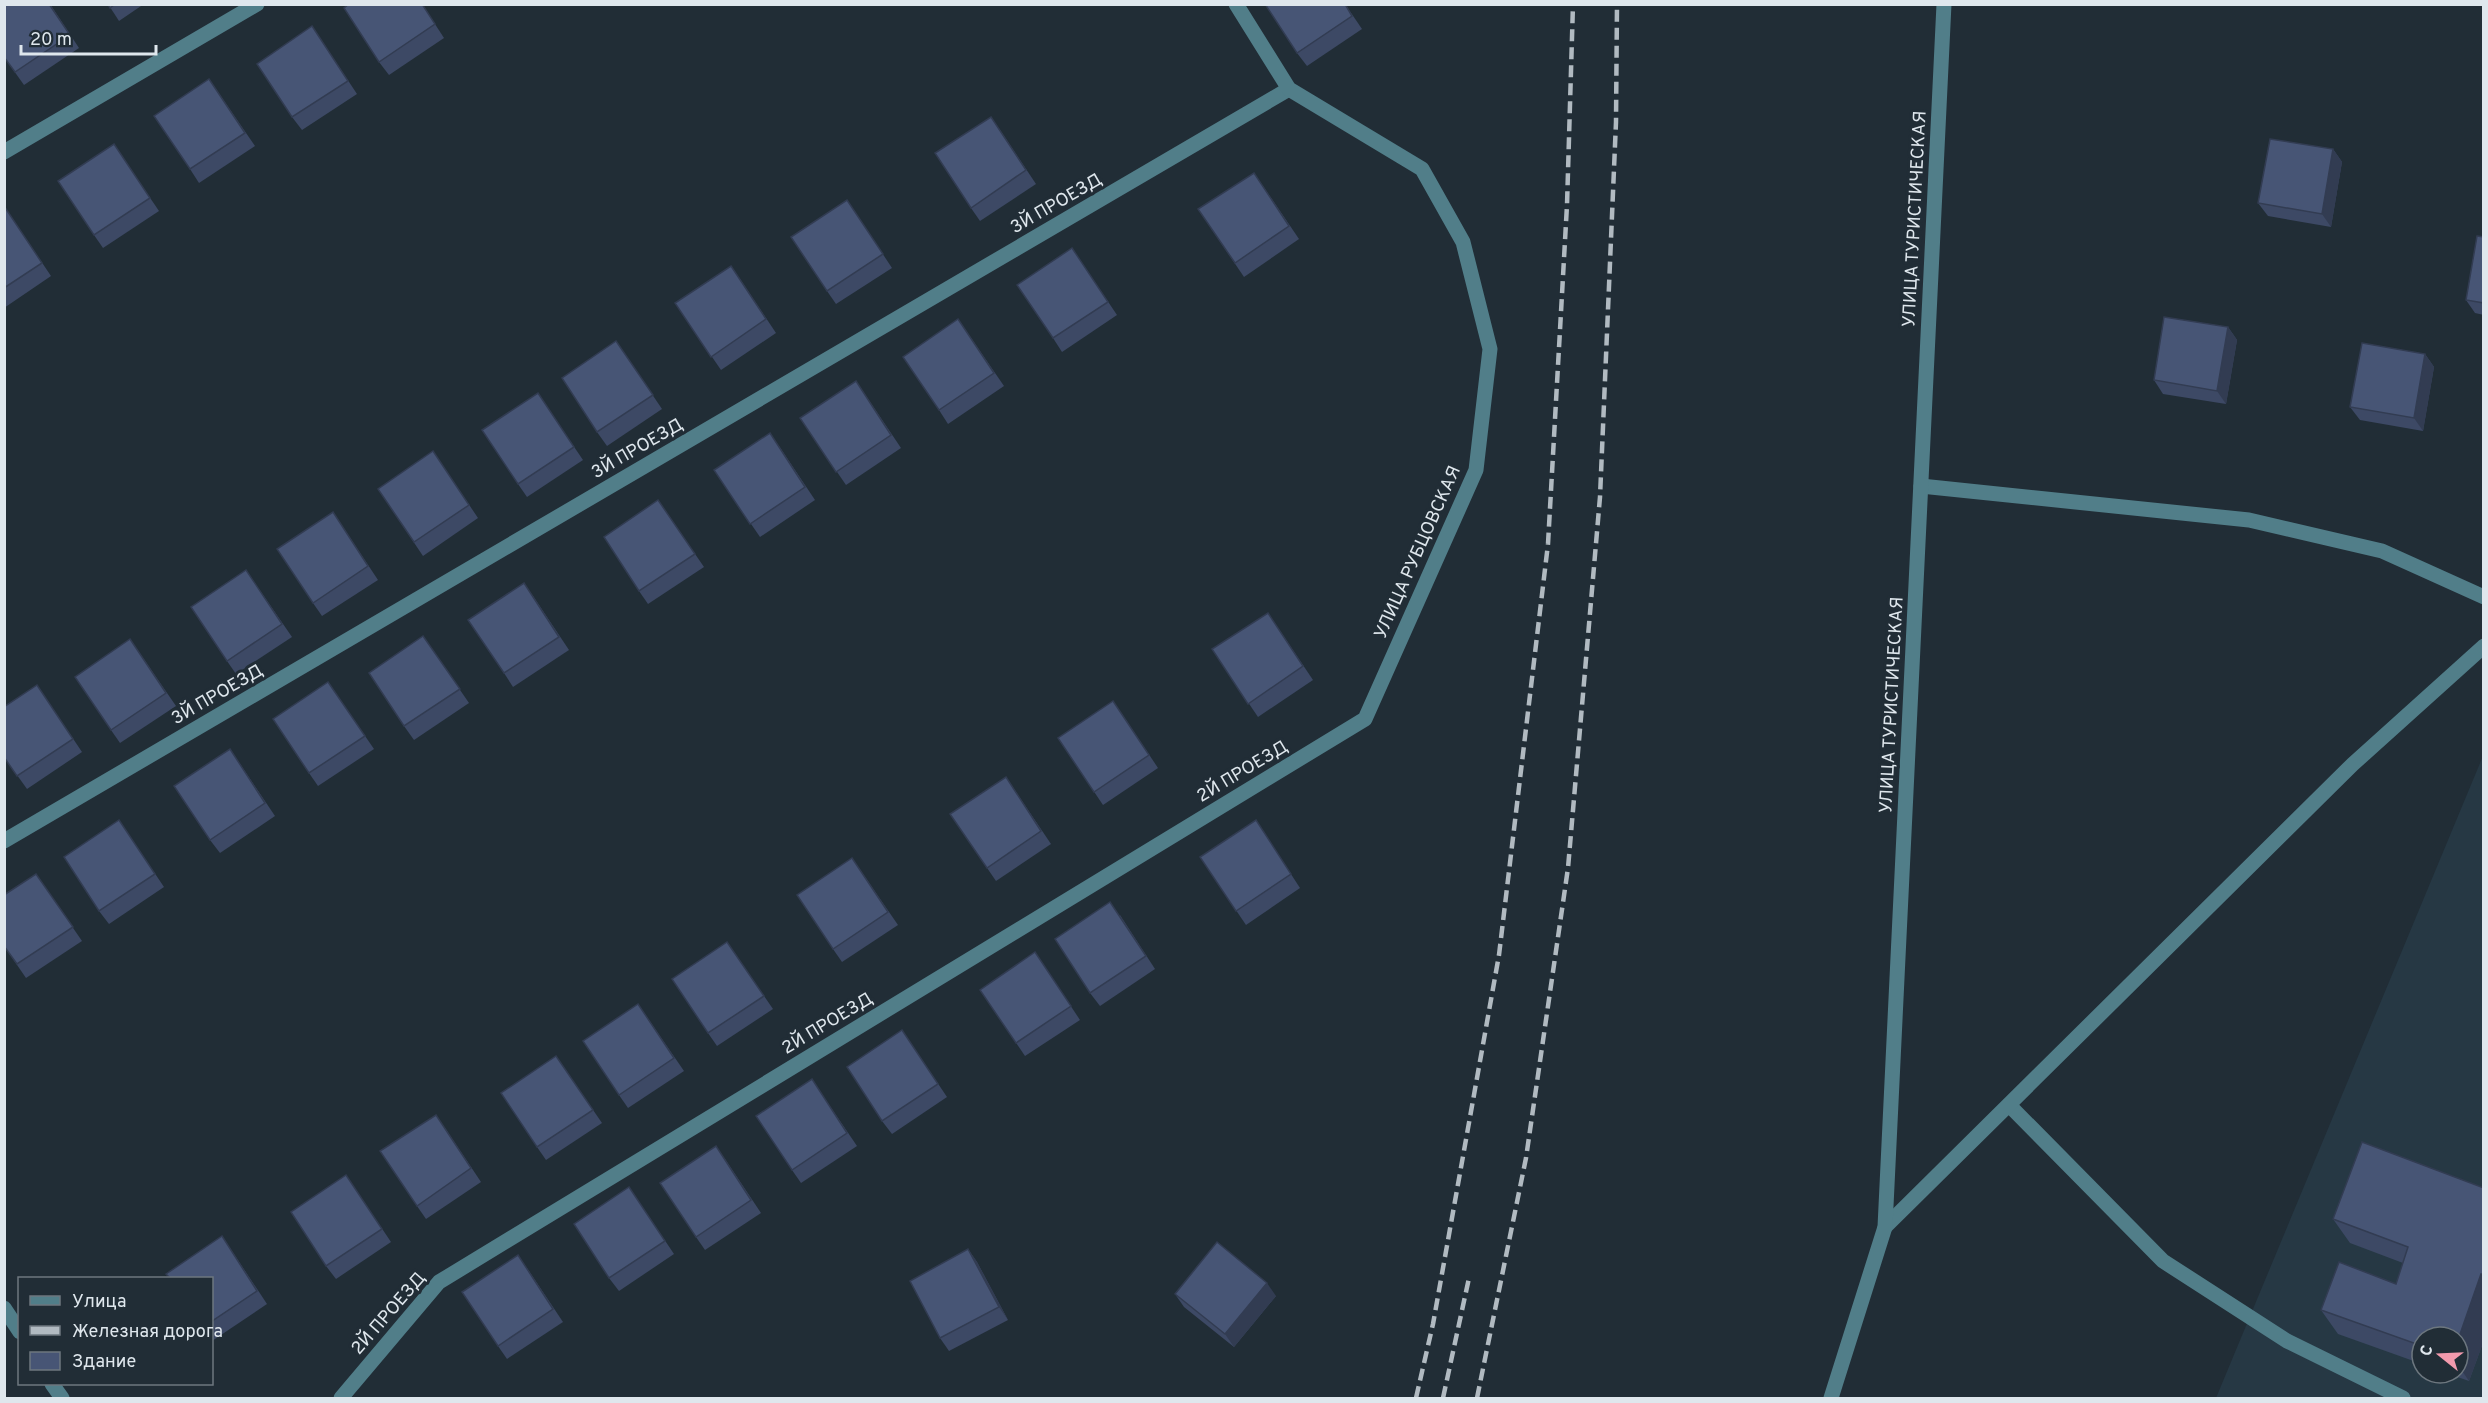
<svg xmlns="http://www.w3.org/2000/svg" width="2488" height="1403" font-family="Overpass,sans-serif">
<rect width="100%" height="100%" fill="#212d36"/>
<!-- built -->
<path fill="#263844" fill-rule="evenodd" d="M2483 756V1398H2216ZM2422 1337H2458V1373H2422Z"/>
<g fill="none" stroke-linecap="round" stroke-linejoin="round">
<!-- minor -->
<g stroke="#517e89" stroke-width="15">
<polyline points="4,152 257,4"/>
<polyline points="1921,486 2249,520 2382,551 2484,597"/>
<polyline points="4,841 1289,89"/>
<polyline points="2009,1105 2163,1261 2287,1341 2403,1398"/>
<polyline points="1885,1227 2353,764 2484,646"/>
<polyline points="4,1308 20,1332"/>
<polyline points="52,1384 62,1398"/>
<polyline points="341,1398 439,1282 1365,719 1476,470 1490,349 1463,242 1422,169 1289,89 1236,4"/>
<polyline points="1831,1398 1885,1227 1944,4"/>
</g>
<!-- rail -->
<g stroke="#b1bac1" stroke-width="4.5" stroke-dasharray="12 6" stroke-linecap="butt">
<polyline points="1416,1398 1433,1324 1499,955 1548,544 1567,205 1573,4"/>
<polyline points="1443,1398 1469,1278"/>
<polyline points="1477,1398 1526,1158 1568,868 1600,497 1616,122 1617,4"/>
</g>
</g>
<!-- wall -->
<g fill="#3d4965">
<polygon points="50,4 79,48 24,85 4,57"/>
<polygon points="108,4 144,4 119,21"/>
<polygon points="422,4 444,38 389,75 379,62"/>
<polygon points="1345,4 1362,29 1307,66 1297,53"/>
<polygon points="312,26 357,94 302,130 292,117"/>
<polygon points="209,79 255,146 199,183 190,169"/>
<polygon points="1000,130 1036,184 980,221 971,208"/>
<polygon points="2333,149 2342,162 2331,227 2268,216 2258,203"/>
<polygon points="123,158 159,211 103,248 94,235"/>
<polygon points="1263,186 1299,239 1244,277 1198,209"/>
<polygon points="847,200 892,268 836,304 827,291"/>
<polygon points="6,209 51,276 4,308 4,210"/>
<polygon points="2484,237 2484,315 2475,313 2466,300"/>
<polygon points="1072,248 1117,315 1062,352 1053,338"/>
<polygon points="740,279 776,333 721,370 675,303"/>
<polygon points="958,319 1004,386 948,424 939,410"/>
<polygon points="2228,327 2237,340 2226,404 2163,394 2154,380"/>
<polygon points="616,341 662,409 607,446 597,432"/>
<polygon points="2425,354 2434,367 2423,431 2360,420 2350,407"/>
<polygon points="856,381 901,448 846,485 800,418"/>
<polygon points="547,407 583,460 527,497 518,484"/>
<polygon points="779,446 815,500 760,537 714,470"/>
<polygon points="433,451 478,518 423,556 378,489"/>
<polygon points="658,500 704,567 648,604 639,591"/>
<polygon points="333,512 378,580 322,616 313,603"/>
<polygon points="246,570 292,637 236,674 227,661"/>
<polygon points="533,596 569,650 513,687 504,673"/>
<polygon points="1268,613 1313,680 1258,717 1212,649"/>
<polygon points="423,636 469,703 414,740 404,726"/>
<polygon points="130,639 176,706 120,743 111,730"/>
<polygon points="328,682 374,749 318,786 309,773"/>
<polygon points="37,685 82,752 27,789 4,757"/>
<polygon points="1122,714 1158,768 1103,805 1058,738"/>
<polygon points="230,749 275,816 220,853 210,840"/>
<polygon points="1006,777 1051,844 996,881 950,814"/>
<polygon points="119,820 164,887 109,924 99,911"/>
<polygon points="1256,820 1300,888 1246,925 1200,857"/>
<polygon points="852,858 898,925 842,962 833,949"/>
<polygon points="36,874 82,941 26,978 4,946"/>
<polygon points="1120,915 1155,969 1100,1006 1090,993"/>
<polygon points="727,942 773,1009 717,1046 708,1033"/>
<polygon points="1035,952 1080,1020 1025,1056 980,990"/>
<polygon points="638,1004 684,1071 628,1108 619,1095"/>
<polygon points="902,1030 947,1097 892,1134 882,1121"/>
<polygon points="556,1056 602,1123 546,1160 537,1147"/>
<polygon points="821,1093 857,1146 801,1183 792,1170"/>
<polygon points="445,1128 481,1182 426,1219 417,1206"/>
<polygon points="725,1159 761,1213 705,1250 696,1237"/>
<polygon points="346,1175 391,1242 336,1279 326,1266"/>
<polygon points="629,1187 674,1254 619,1291 609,1278"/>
<polygon points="2484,1188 2484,1340 2469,1381 2446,1373 2458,1373 2458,1337 2422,1337 2422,1364 2338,1334 2321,1310 2396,1284 2403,1263 2350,1243 2333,1219"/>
<polygon points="222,1236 267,1304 212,1341 212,1278"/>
<polygon points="968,1249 977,1262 1008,1320 949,1351 940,1338"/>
<polygon points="527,1268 563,1322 507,1359 498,1346"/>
<polygon points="1175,1294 1276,1296 1234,1347 1184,1307"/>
</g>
<!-- shaded-wall -->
<g fill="#323c52">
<polygon points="2333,149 2342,162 2331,227 2322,214"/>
<polygon points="2228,327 2237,340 2226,404 2217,391"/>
<polygon points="2425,354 2434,367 2423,431 2414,418"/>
<polygon points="968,1249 977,1262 1008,1320 999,1307"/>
<polygon points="2481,1274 2484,1278 2484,1340 2469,1381 2458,1365 2458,1340"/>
<polygon points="1267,1283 1276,1296 1234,1347 1225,1334"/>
</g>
<!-- building -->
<g fill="#475575" stroke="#323c52" stroke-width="1.5">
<polygon points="4,4 49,4 70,35 15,72 4,57"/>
<polygon points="108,4 115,4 110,8"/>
<polygon points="349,4 422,4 435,24 379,62 344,8"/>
<polygon points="1265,4 1345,4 1352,16 1297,53"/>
<polygon points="312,26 348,81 292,117 257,64"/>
<polygon points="209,79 245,133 190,169 154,116"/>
<polygon points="991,117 1026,170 971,208 935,153"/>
<polygon points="2270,139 2333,149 2322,214 2258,203"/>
<polygon points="114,144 150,198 94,235 58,181"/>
<polygon points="1254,173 1289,226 1235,263 1198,209"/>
<polygon points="847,200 883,254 827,291 791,237"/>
<polygon points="6,209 42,263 4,288 4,210"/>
<polygon points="2477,236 2484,237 2484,303 2466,300"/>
<polygon points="1072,248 1108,302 1053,338 1017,285"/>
<polygon points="731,266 766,319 711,357 675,303"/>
<polygon points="2164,317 2228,327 2217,391 2154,380"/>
<polygon points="958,319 994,373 939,410 903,357"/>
<polygon points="616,341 653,395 597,432 562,378"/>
<polygon points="2362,343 2425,354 2414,418 2350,407"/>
<polygon points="856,381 891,435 836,472 800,418"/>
<polygon points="538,393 574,447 518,484 482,430"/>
<polygon points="770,433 805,487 750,524 714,470"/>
<polygon points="433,451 469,505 414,542 378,489"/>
<polygon points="658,500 695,554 639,591 604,537"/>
<polygon points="333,512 368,566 313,603 277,549"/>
<polygon points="246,570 282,624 227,661 191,607"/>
<polygon points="524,583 559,637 504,673 468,620"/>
<polygon points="1268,613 1303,666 1248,704 1212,649"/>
<polygon points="423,636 460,689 404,726 369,673"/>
<polygon points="130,639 166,693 111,730 75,677"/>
<polygon points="328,682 365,736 309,773 273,719"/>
<polygon points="37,685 73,739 17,776 4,757 4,707"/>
<polygon points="1113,701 1149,755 1094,792 1058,738"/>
<polygon points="230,749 265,803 210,840 174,786"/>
<polygon points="1006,777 1041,831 987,868 950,814"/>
<polygon points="119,820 155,874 99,911 64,857"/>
<polygon points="1256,820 1291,874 1236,911 1200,857"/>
<polygon points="852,858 888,912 833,949 797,895"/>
<polygon points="36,874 73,927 17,964 4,946 4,895"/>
<polygon points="1110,902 1146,956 1090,993 1055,939"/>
<polygon points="727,942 764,996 708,1033 672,979"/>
<polygon points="1035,952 1071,1006 1016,1043 980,990"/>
<polygon points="638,1004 674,1058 619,1095 583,1041"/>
<polygon points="902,1030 938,1084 882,1121 847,1067"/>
<polygon points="556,1056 593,1110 537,1147 501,1093"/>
<polygon points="812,1079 847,1133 792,1170 756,1116"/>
<polygon points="436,1115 471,1168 417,1206 380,1151"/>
<polygon points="2362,1142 2484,1188 2484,1275 2481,1274 2458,1340 2458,1337 2422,1337 2422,1346 2321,1310 2339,1262 2396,1284 2408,1247 2333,1219"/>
<polygon points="716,1146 751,1200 696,1237 660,1183"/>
<polygon points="346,1175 382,1229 326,1266 291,1212"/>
<polygon points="629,1187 665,1241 609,1278 574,1224"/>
<polygon points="222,1236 257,1291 212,1321 212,1278 170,1278 166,1274"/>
<polygon points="1217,1242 1267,1283 1225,1334 1175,1294"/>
<polygon points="968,1249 999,1307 940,1338 910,1281"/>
<polygon points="518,1255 553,1309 498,1346 462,1292"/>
</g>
<g text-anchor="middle" stroke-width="6" stroke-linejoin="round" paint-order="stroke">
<!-- street labels -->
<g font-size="18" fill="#dfe7ed" stroke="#212d36">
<text transform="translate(1056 203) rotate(-30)" y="6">3Й ПРОЕЗД</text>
<text transform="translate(1914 219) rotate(-87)" y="6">УЛИЦА ТУРИСТИЧЕСКАЯ</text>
<text transform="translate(637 448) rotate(-30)" y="6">3Й ПРОЕЗД</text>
<text transform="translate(1417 552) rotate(-66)" y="6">УЛИЦА РУБЦОВСКАЯ</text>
<text transform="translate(217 694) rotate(-30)" y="6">3Й ПРОЕЗД</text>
<text transform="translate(1891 705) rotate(-87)" y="6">УЛИЦА ТУРИСТИЧЕСКАЯ</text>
<text transform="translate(1242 771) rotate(-31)" y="6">2Й ПРОЕЗД</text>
<text transform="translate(827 1023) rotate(-31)" y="6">2Й ПРОЕЗД</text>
<text transform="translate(388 1313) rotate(-49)" y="6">2Й ПРОЕЗД</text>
</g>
</g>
<!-- border -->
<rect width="2488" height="1403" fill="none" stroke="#dfe7ed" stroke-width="12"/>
<!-- legend -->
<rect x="18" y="1277" width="195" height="108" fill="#212d36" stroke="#6d777f" stroke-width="1.5"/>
<rect x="30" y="1296" width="30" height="9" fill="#517e89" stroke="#6d777f" stroke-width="1.5"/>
<text x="72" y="1307" font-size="18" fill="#dfe7ed">Улица</text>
<rect x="30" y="1326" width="30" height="9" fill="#b1bac1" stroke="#6d777f" stroke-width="1.5"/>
<text x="72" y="1337" font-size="18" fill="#dfe7ed">Железная дорога</text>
<rect x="30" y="1352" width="30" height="18" fill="#475575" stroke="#6d777f" stroke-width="1.5"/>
<text x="72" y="1367" font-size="18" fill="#dfe7ed">Здание</text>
<!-- north arrow -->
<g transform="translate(2440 1355) rotate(288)"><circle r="28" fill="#212d36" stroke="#6d777f" stroke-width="1.5"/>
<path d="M0-4.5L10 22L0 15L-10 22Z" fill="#f29aad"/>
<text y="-9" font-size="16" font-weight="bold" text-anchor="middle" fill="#dfe7ed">С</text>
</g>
<!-- scale -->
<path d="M21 45v9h135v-9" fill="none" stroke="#dfe7ed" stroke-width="3"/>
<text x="30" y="45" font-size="18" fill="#dfe7ed" stroke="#212d36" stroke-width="4.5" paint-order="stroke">20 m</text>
</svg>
